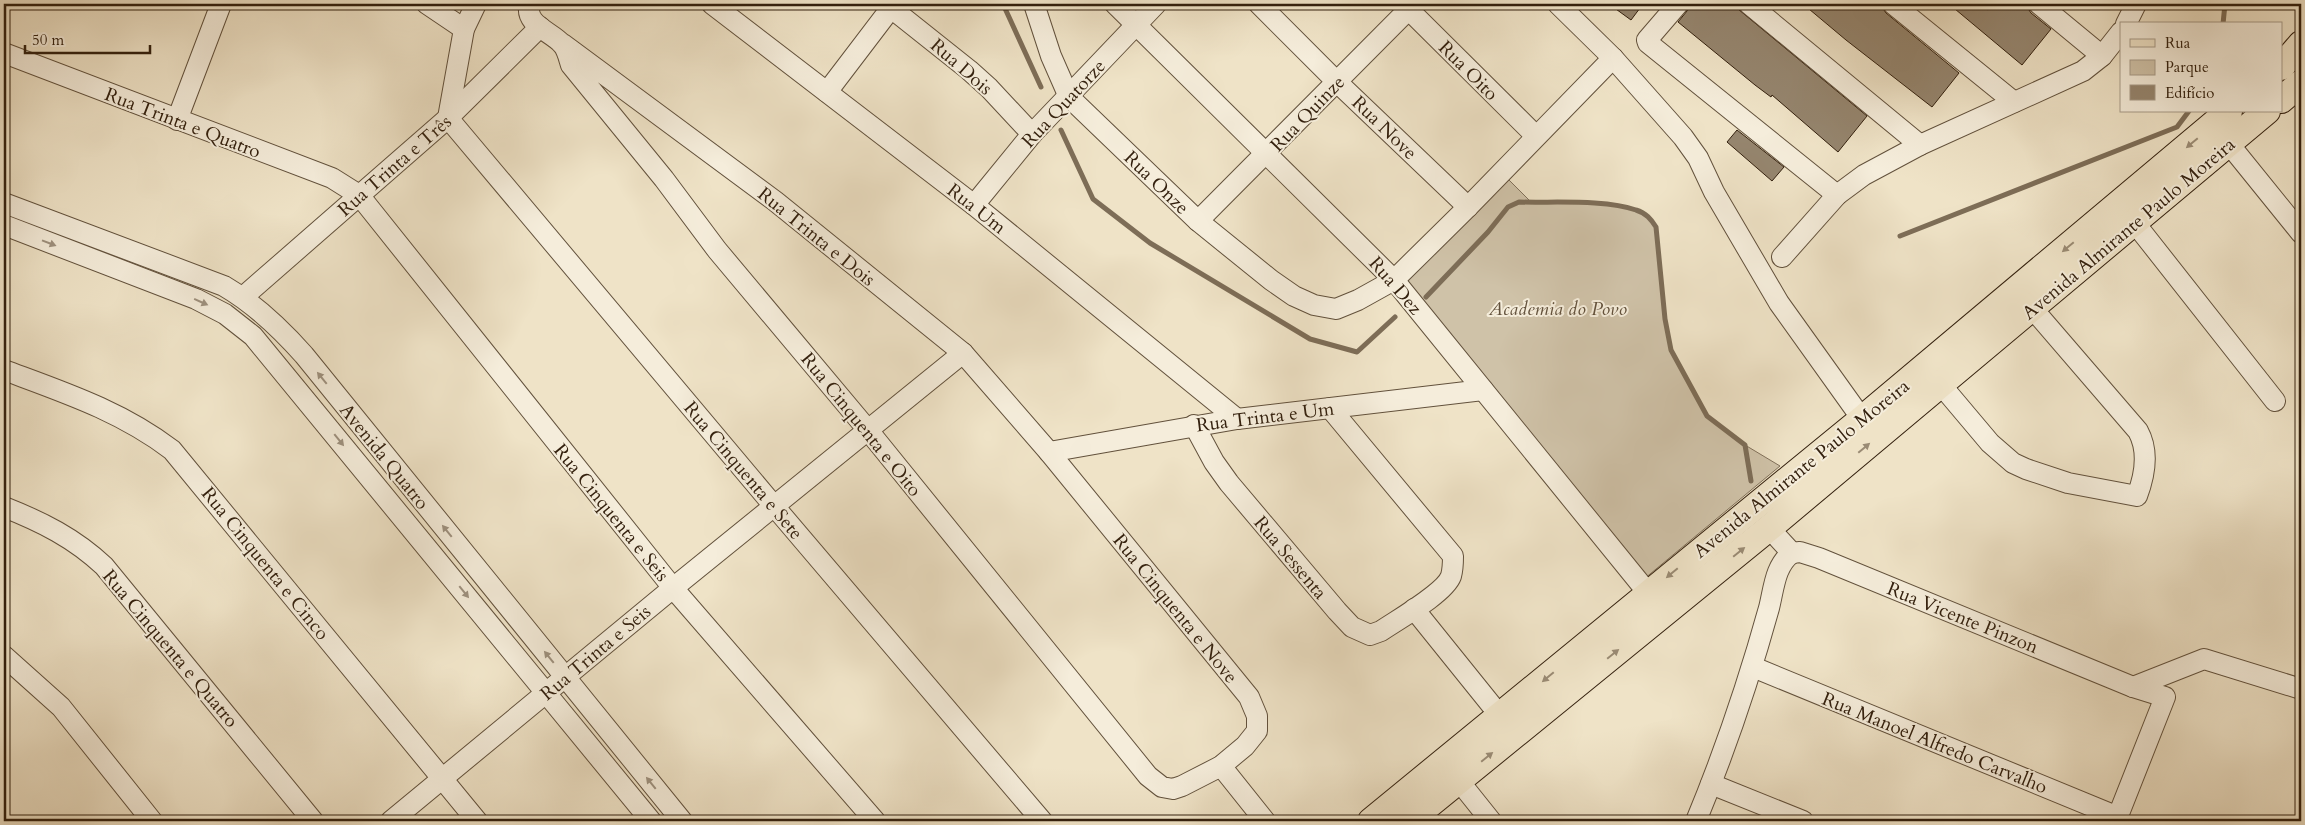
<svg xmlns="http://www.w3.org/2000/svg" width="2305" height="825" font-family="Cardo,serif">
<rect width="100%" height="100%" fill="#efe3c7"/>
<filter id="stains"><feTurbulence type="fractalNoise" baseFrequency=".004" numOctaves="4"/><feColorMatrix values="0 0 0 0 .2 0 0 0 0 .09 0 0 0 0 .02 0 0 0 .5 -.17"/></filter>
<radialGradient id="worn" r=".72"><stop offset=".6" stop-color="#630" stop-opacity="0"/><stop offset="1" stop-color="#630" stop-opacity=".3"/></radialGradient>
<!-- green -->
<path fill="#cfc2a8" stroke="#81715b" d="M1507 178 1532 203C1569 204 1633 194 1656 227L1665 319 1671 350 1683 375 1707 416 1745 445 1780 466 1644 579 1401 281Z"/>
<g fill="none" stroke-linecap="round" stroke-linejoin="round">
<!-- stream -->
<g stroke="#7d6d57" stroke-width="5">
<polyline points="1003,4 1041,87"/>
<polyline points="2223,24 2225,4"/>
<polyline points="1061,130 1093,199 1150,243 1310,339 1357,352 1395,317"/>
<polyline points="1900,236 2177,127 2189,111"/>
<path d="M1426 297 1488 232 1508 207 1519 202C1553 203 1606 199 1636 210 1646 213 1651 219 1656 227L1665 319 1671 350 1707 416 1745 445 1751 481"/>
</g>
</g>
<!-- building -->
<g fill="#95856e" stroke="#33200e">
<polygon points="1609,4 1643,4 1631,20"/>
<polygon points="1690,4 1732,4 1867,116 1838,152 1772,95 1771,97 1755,85 1678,22 1687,11"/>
<polygon points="1803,4 1880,4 1886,13 1959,73 1932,107 1846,40"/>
<polygon points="1949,4 1981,4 1988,10 1994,4 2025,4 2031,13 2051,29 2022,65"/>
<polygon points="1737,130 1784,167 1772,181 1727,142"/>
</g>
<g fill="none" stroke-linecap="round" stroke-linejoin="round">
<!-- minor casing -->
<g stroke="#62513c" stroke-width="22">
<g id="minor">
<polyline points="427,4 464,29"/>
<polyline points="476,4 464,29 448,118 774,506 1042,821"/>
<path d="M530 4C523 24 552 32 562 44 567 49 569 59 571 65L664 179 717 250 867 429 1148 776 1162 787 1173 789 1182 786 1221 766 1245 746 1257 731V716L1249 697 1049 452 963 353 775 201 563 44"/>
<polyline points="712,4 974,205 1237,419"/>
<polyline points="886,4 969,70 989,88 1032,134"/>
<polyline points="1034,4 1051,56 1069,97 1198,221 1271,280 1294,296 1314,305 1336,309 1358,300 1394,280 1468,207 1613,58"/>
<polyline points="1115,4 1394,280 1648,593"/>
<polyline points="1259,4 1337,82 1468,207"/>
<polyline points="1403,4 1536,136"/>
<polyline points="1558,4 1613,58 1683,137 1698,158 1714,192 1779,303 1862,419"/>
<polyline points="1678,4 1647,40 1648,43 1837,195"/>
<polyline points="1749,4 1920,145"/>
<polyline points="1893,4 2014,102"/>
<polyline points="2039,4 2102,56"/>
<polyline points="2126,24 2136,4"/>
<polyline points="4,53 332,178 359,195 673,588 875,821"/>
<polyline points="827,92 894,4"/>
<polyline points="177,120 221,4"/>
<polyline points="2229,144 2301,233"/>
<path d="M4 203 224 286C255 304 280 328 304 355L682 821"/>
<polyline points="974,205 1032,134 1156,4"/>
<polyline points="1198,221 1414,4"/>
<polyline points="2134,222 2275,401"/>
<polyline points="4,225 196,299 225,314 253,336 651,821"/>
<polyline points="1782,257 1837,195 1864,175 1920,145 2083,71 2102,56 2121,32"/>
<polyline points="243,297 448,118 540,27"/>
<path d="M4 370C63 392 121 411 172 450L477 821"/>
<path d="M1931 373 1990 443 2013 463 2026 469 2068 483 2137 496C2145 475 2149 451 2138 431L2032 308"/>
<path d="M1194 425 1214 462 1229 483 1337 611 1352 627 1370 635 1381 631C1397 620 1445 593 1451 576 1453 569 1453 563 1453 556L1330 408"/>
<polyline points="1049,452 1237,419 1483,390"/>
<path d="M4 507C42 522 74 538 104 566L313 821"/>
<polyline points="1769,528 1792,553"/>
<polyline points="1792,553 1800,552 1819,558 2133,687 2165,697 2116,821"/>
<polyline points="1414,609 1501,717"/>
<polyline points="4,656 61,707 152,821"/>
<polyline points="1753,667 2118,817"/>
<polyline points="2133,687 2204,659 2301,689"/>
<polyline points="1221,766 1265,821"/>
<polyline points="1459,781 1491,821"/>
<polyline points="1711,784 1803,821"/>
<polyline points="391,821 673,588 963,353"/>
<path d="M1696 821C1725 751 1749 680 1769 608 1774 588 1775 565 1792 553"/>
</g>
</g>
<!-- major casing -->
<g stroke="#33200e" stroke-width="28">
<g id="major">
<polyline points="2281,67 2301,44"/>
<polyline points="2281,100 2301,83"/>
<polyline points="1371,821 1862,419 2229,111"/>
<polyline points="1409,821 1769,528 2267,111"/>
</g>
</g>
<!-- minor -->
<use href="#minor" stroke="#f5eddb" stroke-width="20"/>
<!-- major -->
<use href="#major" stroke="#efe3c7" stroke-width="26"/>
</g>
<!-- one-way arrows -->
<defs><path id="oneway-solid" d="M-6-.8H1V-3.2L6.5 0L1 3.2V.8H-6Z" transform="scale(1.25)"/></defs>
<g fill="#9a8b74">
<use href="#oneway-solid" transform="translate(2192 143) rotate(140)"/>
<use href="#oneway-solid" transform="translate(2068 247) rotate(140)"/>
<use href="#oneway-solid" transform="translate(1864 448) rotate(-40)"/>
<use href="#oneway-solid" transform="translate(1739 552) rotate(-39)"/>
<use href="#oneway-solid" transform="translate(1672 573) rotate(140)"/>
<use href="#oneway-solid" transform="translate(1613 654) rotate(-39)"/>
<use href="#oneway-solid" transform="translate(1548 677) rotate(140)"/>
<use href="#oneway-solid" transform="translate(1487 757) rotate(-39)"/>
</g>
<g fill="#9e917f">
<use href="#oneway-solid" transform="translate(49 243) rotate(21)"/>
<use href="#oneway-solid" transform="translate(201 302) rotate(24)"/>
<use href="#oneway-solid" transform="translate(322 378) rotate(-129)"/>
<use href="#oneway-solid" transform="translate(339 440) rotate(51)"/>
<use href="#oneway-solid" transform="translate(447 531) rotate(-129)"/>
<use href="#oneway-solid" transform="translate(464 592) rotate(51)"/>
<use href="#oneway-solid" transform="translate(549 657) rotate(-129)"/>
<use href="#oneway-solid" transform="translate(651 783) rotate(-129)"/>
</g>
<g text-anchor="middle" stroke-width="4" stroke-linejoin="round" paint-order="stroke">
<!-- street labels -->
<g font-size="19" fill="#33200e" stroke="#f5eddb">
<text transform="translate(962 66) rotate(41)" y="7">Rua Dois</text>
<text transform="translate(1469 70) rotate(45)" y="7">Rua Oito</text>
<text transform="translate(1063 103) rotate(-47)" y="7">Rua Quatorze</text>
<text transform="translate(1307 113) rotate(-46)" y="7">Rua Quinze</text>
<text transform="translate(183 122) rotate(21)" y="7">Rua Trinta e Quatro</text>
<text transform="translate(1385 127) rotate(44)" y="7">Rua Nove</text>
<text transform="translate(394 165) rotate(-41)" y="7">Rua Trinta e Três</text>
<text transform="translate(1157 182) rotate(44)" y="7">Rua Onze</text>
<text transform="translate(977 208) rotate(38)" y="7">Rua Um</text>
<text transform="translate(2128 228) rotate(-40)" y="7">Avenida Almirante Paulo Moreira</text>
<text transform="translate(817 236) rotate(39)" y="7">Rua Trinta e Dois</text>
<text transform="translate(1396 285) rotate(49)" y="7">Rua Dez</text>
<text transform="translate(1265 416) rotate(-7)" y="7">Rua Trinta e Um</text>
<text transform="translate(862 424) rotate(51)" y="7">Rua Cinquenta e Oito</text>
<text transform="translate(385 456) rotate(51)" y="7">Avenida Quatro</text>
<text transform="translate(1801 468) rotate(-39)" y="7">Avenida Almirante Paulo Moreira</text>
<text transform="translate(744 470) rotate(50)" y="7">Rua Cinquenta e Sete</text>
<text transform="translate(612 512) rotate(51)" y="7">Rua Cinquenta e Seis</text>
<text transform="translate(1291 557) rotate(50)" y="7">Rua Sessenta</text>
<text transform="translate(266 563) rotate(51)" y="7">Rua Cinquenta e Cinco</text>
<text transform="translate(1176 608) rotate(51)" y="7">Rua Cinquenta e Nove</text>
<text transform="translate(1963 617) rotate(22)" y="7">Rua Vicente Pinzon</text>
<text transform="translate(171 648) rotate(50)" y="7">Rua Cinquenta e Quatro</text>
<text transform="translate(595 652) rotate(-40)" y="7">Rua Trinta e Seis</text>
<text transform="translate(1935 742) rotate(22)" y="7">Rua Manoel Alfredo Carvalho</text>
</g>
<!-- park labels -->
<g font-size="19" font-style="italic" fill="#62513c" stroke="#f5eddb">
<text x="1558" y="315">Academia do Povo</text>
</g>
</g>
<!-- margin -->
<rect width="2305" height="825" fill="none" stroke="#efe3c7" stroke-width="20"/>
<rect x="5" y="5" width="2295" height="815" fill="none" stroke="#33200e" stroke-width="2.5"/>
<rect x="10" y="10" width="2285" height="805" fill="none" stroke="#33200e"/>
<!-- legend -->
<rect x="2120" y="22" width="162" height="90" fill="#f5eddb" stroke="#a79b89"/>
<rect x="2130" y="39" width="25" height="8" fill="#efe3c7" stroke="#a79b89"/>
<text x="2165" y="48" font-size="15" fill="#33200e">Rua</text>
<rect x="2130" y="60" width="25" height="15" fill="#cfc2a8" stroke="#a79b89"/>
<text x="2165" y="72" font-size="15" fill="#33200e">Parque</text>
<rect x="2130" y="85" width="25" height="15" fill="#95856e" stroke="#a79b89"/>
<text x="2165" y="98" font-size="15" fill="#33200e">Edifício</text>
<!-- scale -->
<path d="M25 45v8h125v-8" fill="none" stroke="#33200e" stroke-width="2.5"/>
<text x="32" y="45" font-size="15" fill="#33200e" stroke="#f5eddb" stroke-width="4" paint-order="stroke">50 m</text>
<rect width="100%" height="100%" filter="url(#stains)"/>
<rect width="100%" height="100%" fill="url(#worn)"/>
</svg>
